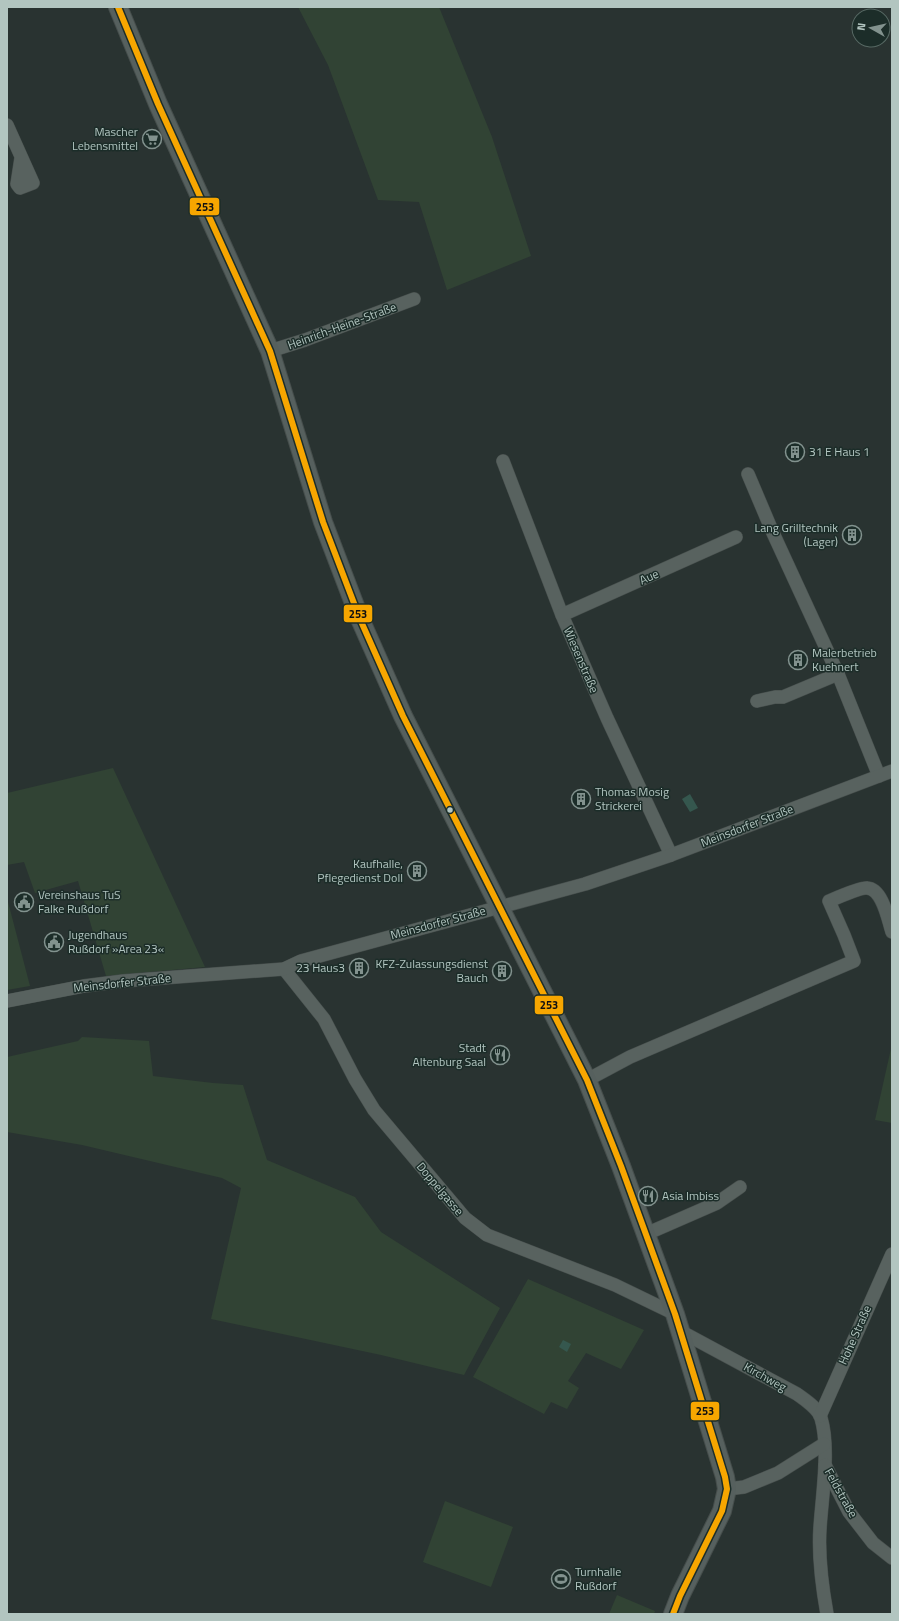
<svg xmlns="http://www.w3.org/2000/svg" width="899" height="1621" font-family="'Titillium Web',sans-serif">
<rect width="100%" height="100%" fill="#293331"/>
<!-- green -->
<g fill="#314334">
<polygon points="298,7 439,7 492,137 531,256 447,290 419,202 378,200 328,65"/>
<polygon points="113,768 205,967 106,976 78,881 35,893 24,862 7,865 7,793"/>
<polygon points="7,898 30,986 7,990"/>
<polygon points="82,1037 149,1041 153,1076 213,1083 243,1085 267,1160 355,1197 381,1232 500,1308 464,1375 381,1355 211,1319 241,1188 222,1178 82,1145 7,1132 7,1057 78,1041"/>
<polygon points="892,1044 892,1123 875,1120"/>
<polygon points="528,1279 644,1330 621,1369 586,1353 568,1381 579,1388 567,1409 551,1402 544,1414 473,1377"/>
<polygon points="445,1501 513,1527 491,1587 423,1562"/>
<polygon points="617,1595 655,1611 654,1614 609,1614"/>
</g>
<!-- water -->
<g fill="#35574e">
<polygon points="690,794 698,808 690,812 682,799"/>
<polygon points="563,1340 571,1344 567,1352 559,1347"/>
</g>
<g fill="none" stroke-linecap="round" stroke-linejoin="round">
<!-- street casing -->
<g stroke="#464e4c" stroke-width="14">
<g id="street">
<polyline points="7,125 33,183 20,188 17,184 21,158"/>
<polyline points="270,351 305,340 414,299"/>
<polyline points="503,461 562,615 607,718 671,855"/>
<polyline points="748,474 773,533 838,674 879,776"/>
<polyline points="562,615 736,537"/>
<polyline points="757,701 775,697 783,697 838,674"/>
<polyline points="284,969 324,1019 355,1079 374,1110 465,1218 487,1235 615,1285 675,1314"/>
<polyline points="7,1001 84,986 123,981 284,969 301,961 585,884 671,855 892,771"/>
<path d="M587 1080 630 1057 854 961 844 935 829 901C836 898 861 887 867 888 883 889 888 920 892 932"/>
<polyline points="646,1234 717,1203 740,1187"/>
<path d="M680 1331 797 1394C805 1400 818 1408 821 1418 830 1448 822 1496 820 1528 818 1557 822 1586 827 1614"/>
<polyline points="820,1416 892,1254"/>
<polyline points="825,1465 849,1512 873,1543 892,1558"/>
<polyline points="727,1489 744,1487 778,1473 824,1444"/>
</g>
</g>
<!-- secondary casing -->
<g stroke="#464e4c" stroke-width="20">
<polyline id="secondary" points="118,7 158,104 270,351 323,522 360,619 403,716 587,1080 621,1166 675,1314 725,1477 727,1489 722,1511 680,1596 673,1614"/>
</g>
<!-- street -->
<use href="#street" stroke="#58625f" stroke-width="13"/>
<!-- secondary -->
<use href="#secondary" stroke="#56605e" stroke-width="18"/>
<!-- bus-1 casing -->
<g stroke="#1c2d29" stroke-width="9">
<polyline id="bus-1" points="118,7 158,104 270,351 323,522 360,619 403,716 587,1080 621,1166 675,1314 725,1477 727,1489 722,1511 680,1596 673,1614"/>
</g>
<!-- bus-1 -->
<use href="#bus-1" stroke="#f7a600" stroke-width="6"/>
</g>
<!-- icons -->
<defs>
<g id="supermarket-ring" transform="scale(1)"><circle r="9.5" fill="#1c2d29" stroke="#82928e" stroke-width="1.5"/><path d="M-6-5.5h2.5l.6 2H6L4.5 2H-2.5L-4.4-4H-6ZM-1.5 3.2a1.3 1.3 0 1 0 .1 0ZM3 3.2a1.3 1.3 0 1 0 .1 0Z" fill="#82928e"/></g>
<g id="building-ring" transform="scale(1)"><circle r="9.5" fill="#1c2d29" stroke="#82928e" stroke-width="1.5"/><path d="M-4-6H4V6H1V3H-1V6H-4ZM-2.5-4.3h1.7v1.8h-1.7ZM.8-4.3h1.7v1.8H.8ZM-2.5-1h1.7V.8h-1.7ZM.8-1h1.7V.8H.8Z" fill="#82928e"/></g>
<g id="civic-ring" transform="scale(1)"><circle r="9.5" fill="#1c2d29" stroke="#82928e" stroke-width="1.5"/><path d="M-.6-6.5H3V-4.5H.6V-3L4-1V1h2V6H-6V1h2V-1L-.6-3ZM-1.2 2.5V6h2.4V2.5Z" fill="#82928e"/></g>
<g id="restaurant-ring" transform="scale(1)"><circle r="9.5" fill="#1c2d29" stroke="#82928e" stroke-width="1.5"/><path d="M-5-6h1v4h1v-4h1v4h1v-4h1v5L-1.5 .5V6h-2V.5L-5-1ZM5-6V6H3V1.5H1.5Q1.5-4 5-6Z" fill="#82928e"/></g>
<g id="stadium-ring" transform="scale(1)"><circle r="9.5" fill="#1c2d29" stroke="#82928e" stroke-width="1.5"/><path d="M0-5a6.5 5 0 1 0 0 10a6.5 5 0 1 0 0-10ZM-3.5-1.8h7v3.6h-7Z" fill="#82928e"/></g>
</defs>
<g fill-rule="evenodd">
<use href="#supermarket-ring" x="152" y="139"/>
<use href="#building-ring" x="795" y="452"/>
<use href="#building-ring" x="852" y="535"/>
<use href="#building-ring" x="798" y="660"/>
<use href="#building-ring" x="581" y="799"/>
<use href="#building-ring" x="417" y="871"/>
<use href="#civic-ring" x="24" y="902"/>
<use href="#civic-ring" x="54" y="942"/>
<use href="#building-ring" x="359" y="968"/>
<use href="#building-ring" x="502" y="971"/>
<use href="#restaurant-ring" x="500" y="1055"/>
<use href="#restaurant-ring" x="648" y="1196"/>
<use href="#stadium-ring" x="561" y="1579"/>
</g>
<!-- markers -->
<circle fill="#b2c5c0" stroke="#1c2d29" stroke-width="1.5" cx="450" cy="810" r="3.5"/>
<g text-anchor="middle" stroke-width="3" stroke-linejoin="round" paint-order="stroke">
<!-- poi labels -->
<g font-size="12" fill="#b2c5c0" stroke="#1c2d29" text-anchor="start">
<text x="138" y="136" text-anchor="end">Mascher<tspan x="138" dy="14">Lebensmittel</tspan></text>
<text x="809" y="456">31 E Haus 1</text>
<text x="838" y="532" text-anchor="end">Lang Grilltechnik<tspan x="838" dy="14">(Lager)</tspan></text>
<text x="812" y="657">Malerbetrieb<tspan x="812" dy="14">Kuehnert</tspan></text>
<text x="595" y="796">Thomas Mosig<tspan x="595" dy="14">Strickerei</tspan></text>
<text x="403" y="868" text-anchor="end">Kaufhalle,<tspan x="403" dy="14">Pflegedienst Doll</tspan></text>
<text x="38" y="899">Vereinshaus TuS<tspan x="38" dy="14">Falke Rußdorf</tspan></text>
<text x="68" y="939">Jugendhaus<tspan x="68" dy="14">Rußdorf »Area 23«</tspan></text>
<text x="488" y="968" text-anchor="end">KFZ-Zulassungsdienst<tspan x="488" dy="14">Bauch</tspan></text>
<text x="345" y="972" text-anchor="end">23 Haus3</text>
<text x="486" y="1052" text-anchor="end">Stadt<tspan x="486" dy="14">Altenburg Saal</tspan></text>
<text x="662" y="1200">Asia Imbiss</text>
<text x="575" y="1576">Turnhalle<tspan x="575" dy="14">Rußdorf</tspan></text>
</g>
<!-- street labels -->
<g font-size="12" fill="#b2c5c0" stroke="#1c2d29">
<text transform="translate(342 326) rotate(-20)" y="4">Heinrich-Heine-Straße</text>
<text transform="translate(649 577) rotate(-24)" y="4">Aue</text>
<text transform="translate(581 660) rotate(67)" y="4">Wiesenstraße</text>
<text transform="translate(747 826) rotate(-21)" y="4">Meinsdorfer Straße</text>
<text transform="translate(438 923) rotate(-15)" y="4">Meinsdorfer Straße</text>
<text transform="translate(122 983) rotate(-6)" y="4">Meinsdorfer Straße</text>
<text transform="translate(440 1189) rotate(50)" y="4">Doppelgasse</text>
<text transform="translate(855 1335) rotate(-66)" y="4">Hohe Straße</text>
<text transform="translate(765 1377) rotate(29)" y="4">Kirchweg</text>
<text transform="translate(841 1493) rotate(61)" y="4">Feldstraße</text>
</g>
</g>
<g stroke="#1c2d29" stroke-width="1.5">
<rect x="189" y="197" width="31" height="19" rx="4" fill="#f7a600"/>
<rect x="343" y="604" width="30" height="19" rx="4" fill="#f7a600"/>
<rect x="534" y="995" width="30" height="20" rx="4" fill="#f7a600"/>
<rect x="690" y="1401" width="30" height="20" rx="4" fill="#f7a600"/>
</g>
<g font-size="11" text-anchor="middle" font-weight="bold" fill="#111">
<text x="205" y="211">253</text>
<text x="358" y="618">253</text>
<text x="549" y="1009">253</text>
<text x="705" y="1415">253</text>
</g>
<!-- border -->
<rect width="899" height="1621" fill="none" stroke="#b2c5c0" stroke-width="16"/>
<!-- north arrow -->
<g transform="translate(871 28) rotate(278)"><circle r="19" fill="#1c2d29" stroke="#586a65"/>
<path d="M0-3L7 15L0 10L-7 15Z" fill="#82928e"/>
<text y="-6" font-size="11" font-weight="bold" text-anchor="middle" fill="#b2c5c0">N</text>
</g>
</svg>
